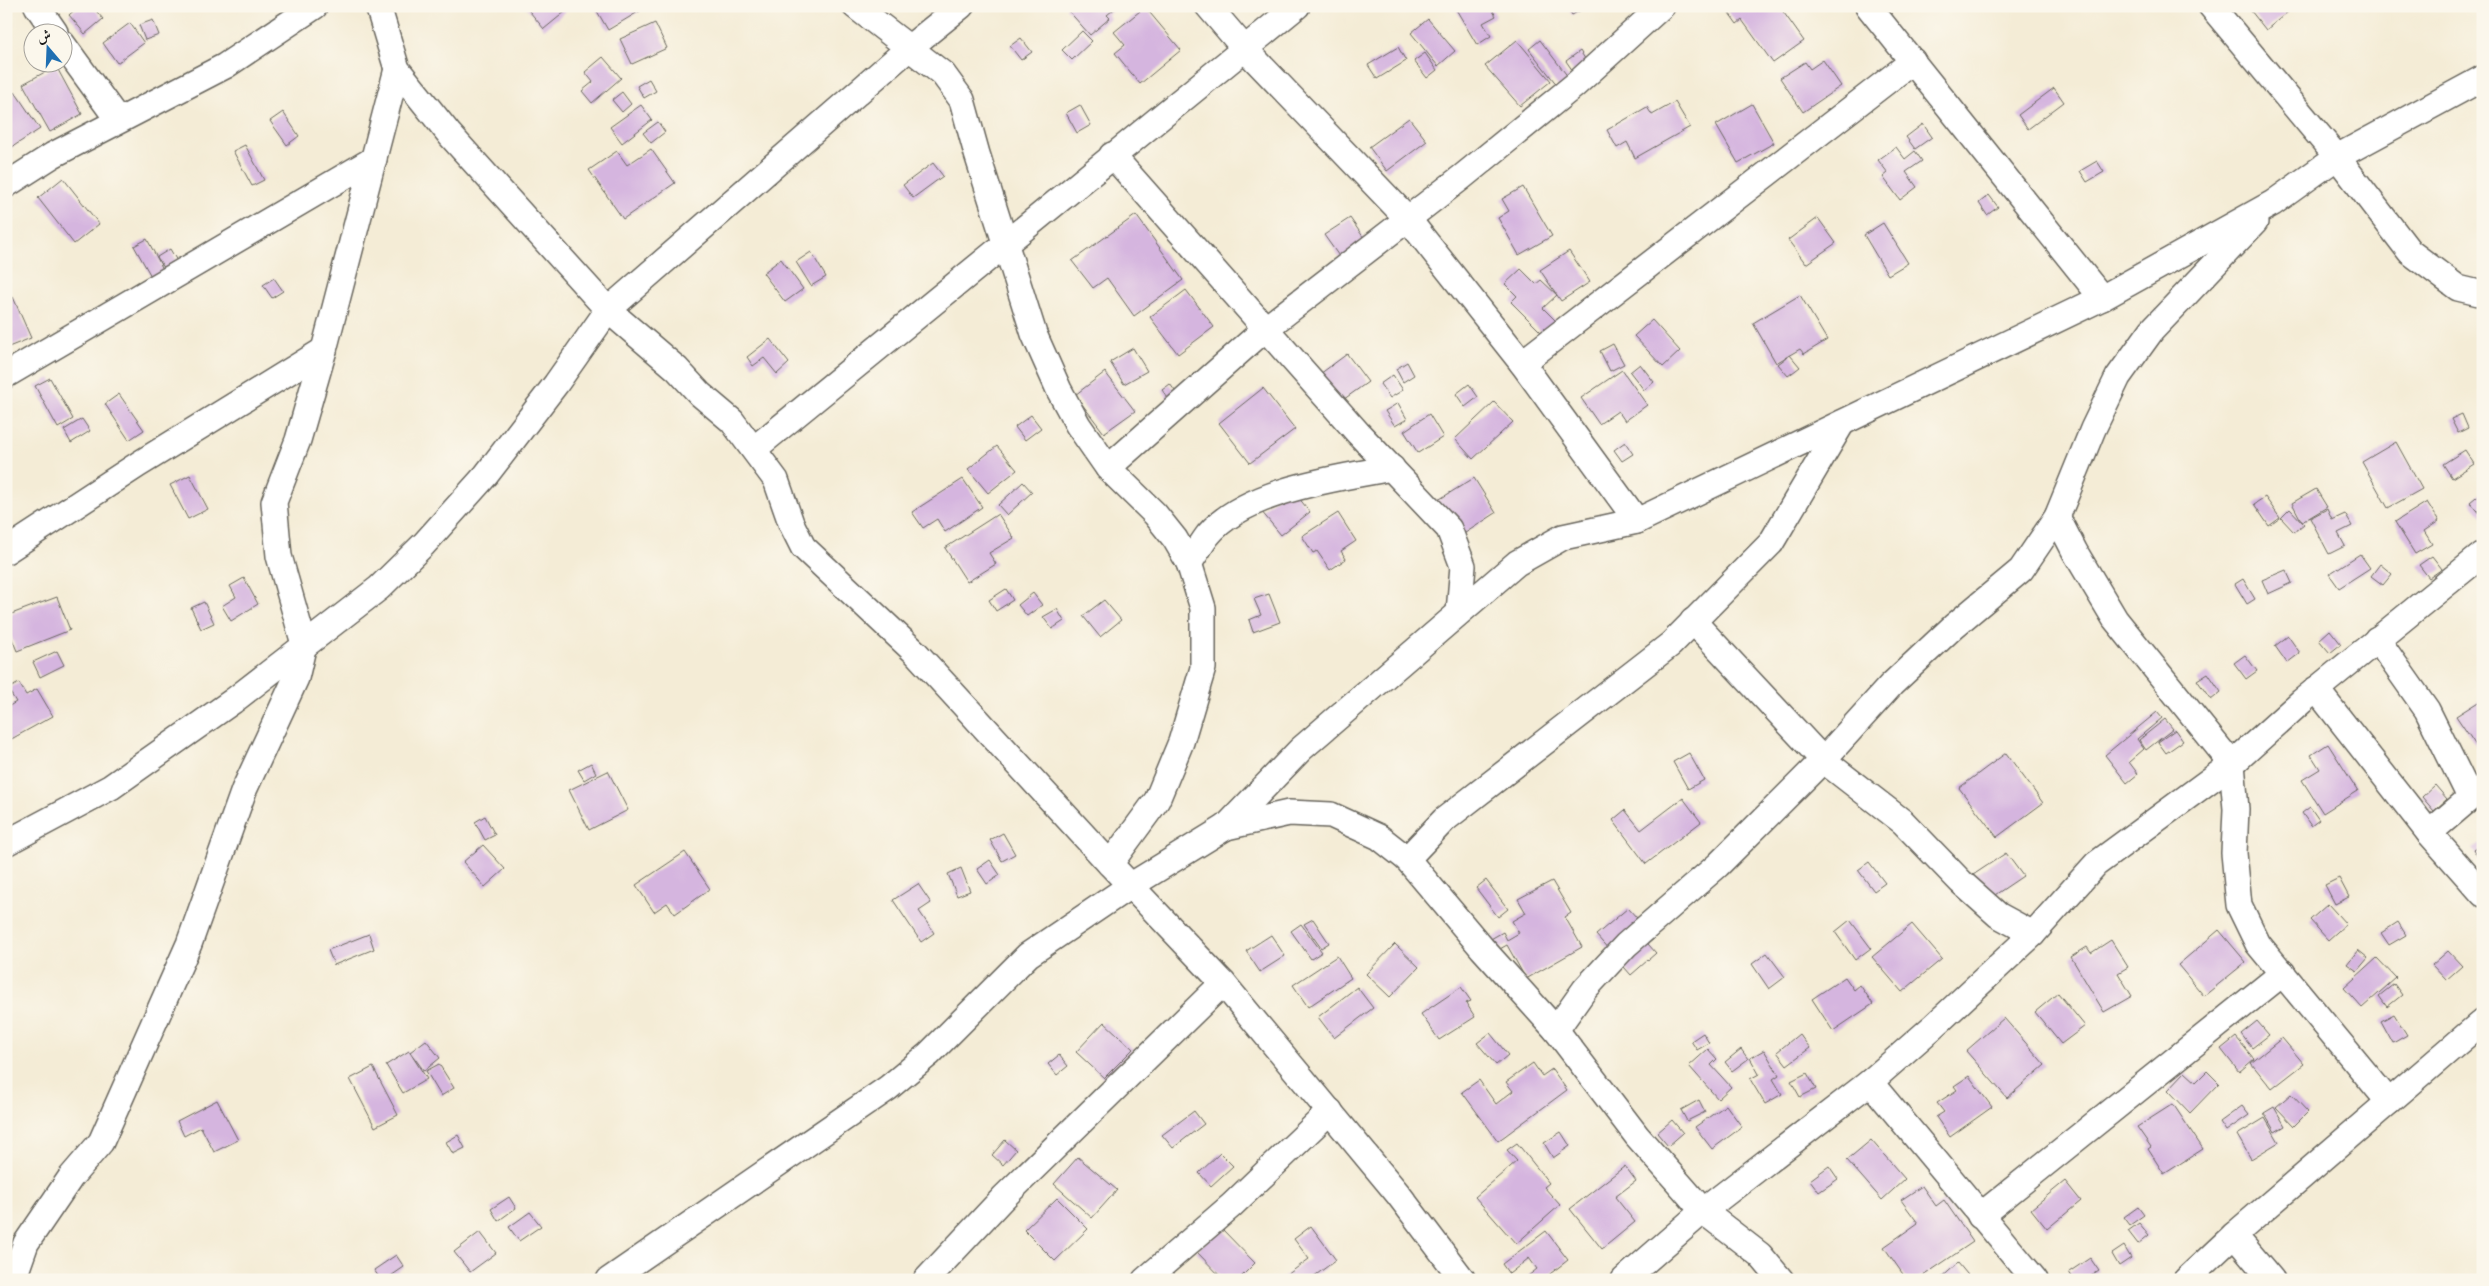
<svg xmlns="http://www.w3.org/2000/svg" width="2489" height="1286" font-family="Alegreya,Amiri,serif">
<rect width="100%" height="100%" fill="#fbf7ec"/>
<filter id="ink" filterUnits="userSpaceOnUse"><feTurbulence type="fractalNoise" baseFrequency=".02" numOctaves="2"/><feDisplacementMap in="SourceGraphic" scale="10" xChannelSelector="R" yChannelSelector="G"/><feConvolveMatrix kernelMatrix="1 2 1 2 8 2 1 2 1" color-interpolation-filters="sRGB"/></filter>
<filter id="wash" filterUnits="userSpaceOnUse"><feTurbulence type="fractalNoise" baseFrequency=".0096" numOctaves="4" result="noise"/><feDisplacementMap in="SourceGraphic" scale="20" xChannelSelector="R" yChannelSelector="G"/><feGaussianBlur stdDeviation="1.12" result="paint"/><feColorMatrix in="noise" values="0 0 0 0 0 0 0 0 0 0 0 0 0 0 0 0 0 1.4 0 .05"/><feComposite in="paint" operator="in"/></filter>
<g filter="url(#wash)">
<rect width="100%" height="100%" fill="#f4ecd6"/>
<g id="blocks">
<!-- building -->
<g fill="#d5b5df">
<polygon points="79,6 92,6 103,19 85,34 69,15"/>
<polygon points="525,6 562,6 566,11 544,29"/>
<polygon points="594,6 648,6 608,30"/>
<polygon points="1068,6 1118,6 1107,15 1110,18 1090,35 1066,8"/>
<polygon points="1454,6 1490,6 1496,16 1483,23 1491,36 1477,45"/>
<polygon points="1567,6 1588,6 1572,15"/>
<polygon points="1724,6 1779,6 1804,41 1773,63 1742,20 1737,24"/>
<polygon points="2247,6 2295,6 2266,30"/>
<polygon points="1145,7 1181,50 1140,84 1115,53 1125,45 1114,32"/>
<polygon points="1428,19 1455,51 1438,66 1411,33"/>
<polygon points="153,20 159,35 145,40 139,25"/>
<polygon points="130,23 144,43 117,63 103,43"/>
<polygon points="655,23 667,48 632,64 620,39"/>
<polygon points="1082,31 1092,41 1072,60 1062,50"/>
<polygon points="1021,38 1032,52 1021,60 1010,46"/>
<polygon points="1517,40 1551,81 1520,106 1485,66"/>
<polygon points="1540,40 1572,82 1561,90 1529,49"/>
<polygon points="1398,47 1406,61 1377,79 1368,65"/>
<polygon points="1580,51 1589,65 1575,74 1566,61"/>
<polygon points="1425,53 1437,70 1427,78 1414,61"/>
<polygon points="603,57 621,78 592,103 582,91 593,82 585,72"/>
<polygon points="1823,60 1841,86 1803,112 1780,78 1805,62 1810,69"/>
<polygon points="56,66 82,114 50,132 23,84"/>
<polygon points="649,79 656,91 644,98 637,86"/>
<polygon points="2054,88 2064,102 2028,129 2018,115"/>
<polygon points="15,92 40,129 6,151 6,97"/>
<polygon points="622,92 631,104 622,112 612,100"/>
<polygon points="1675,102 1690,127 1635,158 1627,142 1617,148 1607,130 1647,107 1652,115"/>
<polygon points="1752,104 1774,143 1738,163 1716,125"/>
<polygon points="641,105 652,120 622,143 610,127"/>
<polygon points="1080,105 1091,125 1077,133 1066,113"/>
<polygon points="283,112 299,136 287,145 270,121"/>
<polygon points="1409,118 1427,141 1387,171 1369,147"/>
<polygon points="658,122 665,132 651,143 643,133"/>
<polygon points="1923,124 1932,137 1915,149 1906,137"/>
<polygon points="245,145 264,180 252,186 233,151"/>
<polygon points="1896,147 1905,159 1915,151 1922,161 1906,172 1917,187 1900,200 1883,177 1888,173 1878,160"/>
<polygon points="651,149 675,183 623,219 589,170 617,151 627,165"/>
<polygon points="2097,161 2104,172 2087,182 2080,171"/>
<polygon points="933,163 943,176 913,198 903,185"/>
<polygon points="63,178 99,224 74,244 38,198"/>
<polygon points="1523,187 1552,236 1519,255 1498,218 1509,211 1502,199"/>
<polygon points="1989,195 1998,207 1987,215 1979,203"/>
<polygon points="1136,215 1183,280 1134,316 1107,278 1093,288 1072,261"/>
<polygon points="1350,218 1366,241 1341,259 1324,235"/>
<polygon points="1818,218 1836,243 1806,264 1788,240"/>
<polygon points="1883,223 1908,263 1888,275 1864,235"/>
<polygon points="147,239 164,271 152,278 134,246"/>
<polygon points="170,249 177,261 165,269 157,257"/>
<polygon points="1569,251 1590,282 1561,301 1540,270"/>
<polygon points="811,252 826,277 811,286 796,262"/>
<polygon points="781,259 803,289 785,302 763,273"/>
<polygon points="1521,269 1536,284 1541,280 1557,295 1543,308 1561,326 1548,339 1511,302 1517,296 1505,284"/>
<polygon points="274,278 283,291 272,298 263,285"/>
<polygon points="1186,290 1214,327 1178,354 1150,317"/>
<polygon points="1800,295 1827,340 1804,354 1800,349 1776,363 1753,323"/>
<polygon points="13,297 31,338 6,348 6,300"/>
<polygon points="1652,320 1680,351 1663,367 1634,336"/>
<polygon points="770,339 789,363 777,374 764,358 753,366 747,357"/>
<polygon points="1613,344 1624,364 1610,371 1600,351"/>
<polygon points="1133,348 1147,371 1124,384 1110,362"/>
<polygon points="1347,354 1368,382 1340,402 1320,374"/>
<polygon points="1790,355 1800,367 1788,376 1778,364"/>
<polygon points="1407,362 1414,375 1403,382 1396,369"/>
<polygon points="1640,364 1654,382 1644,390 1630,372"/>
<polygon points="1622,370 1647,405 1625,421 1618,411 1599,424 1581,398"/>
<polygon points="1105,372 1135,411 1104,433 1075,395"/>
<polygon points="1393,375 1403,390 1390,398 1380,384"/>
<polygon points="50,378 73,419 58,428 35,386"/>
<polygon points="1170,384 1178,395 1170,401 1162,390"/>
<polygon points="1469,384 1478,397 1465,407 1456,394"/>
<polygon points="1263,388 1295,429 1250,463 1219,423"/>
<polygon points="119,394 144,430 129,440 105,404"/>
<polygon points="1494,402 1513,422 1473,459 1455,439"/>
<polygon points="1398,403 1407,419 1395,426 1385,411"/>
<polygon points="1429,414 1443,437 1418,453 1404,431"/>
<polygon points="2462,414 2468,428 2458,433 2451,419"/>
<polygon points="1031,415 1041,428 1025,440 1015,427"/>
<polygon points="82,419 90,431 71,443 64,430"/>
<polygon points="1625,442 1633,454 1622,461 1614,450"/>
<polygon points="2396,442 2422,489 2388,508 2362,462"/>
<polygon points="997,446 1017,470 988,493 968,469"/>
<polygon points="2465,450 2474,464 2452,478 2443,464"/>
<polygon points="190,475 208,509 188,519 170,485"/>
<polygon points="1474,478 1496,513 1459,537 1422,510"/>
<polygon points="963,479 982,507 945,532 937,519 923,528 912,512"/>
<polygon points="1023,482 1032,492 1007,515 998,505"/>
<polygon points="1290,487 1310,512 1281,535 1261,511"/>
<polygon points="2316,489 2327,507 2302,522 2292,503"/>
<polygon points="2481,493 2483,495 2483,517 2470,502"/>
<polygon points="2265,497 2280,518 2269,526 2254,504"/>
<polygon points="2427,502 2439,521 2424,531 2432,544 2415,554 2395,522"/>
<polygon points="2290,509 2304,524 2294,532 2281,518"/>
<polygon points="2327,509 2332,520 2345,514 2352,526 2338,533 2345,546 2329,554 2310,518"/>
<polygon points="1338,513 1356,541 1341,551 1346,559 1330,570 1317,551 1313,553 1302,536"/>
<polygon points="998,514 1014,538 989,553 996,564 967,582 945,548"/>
<polygon points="2360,554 2370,568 2339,588 2329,574"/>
<polygon points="2432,556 2442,569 2429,578 2419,565"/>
<polygon points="2380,564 2392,574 2383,585 2371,576"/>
<polygon points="2286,570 2292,583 2268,594 2262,580"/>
<polygon points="244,578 258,604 231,621 222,606 236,597 230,586"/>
<polygon points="2243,579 2255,599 2247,604 2235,584"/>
<polygon points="1006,589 1013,600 996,611 989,600"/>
<polygon points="1033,593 1042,605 1027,616 1018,605"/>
<polygon points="1269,594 1280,622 1253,632 1249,620 1261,615 1254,599"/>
<polygon points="57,597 70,630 17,651 6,624 6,616"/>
<polygon points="1104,600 1121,620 1100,637 1083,616"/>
<polygon points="204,602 214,623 201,629 191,608"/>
<polygon points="1057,609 1064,621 1052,629 1043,617"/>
<polygon points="2330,630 2341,644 2330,653 2319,640"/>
<polygon points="2288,636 2300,653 2287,663 2275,646"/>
<polygon points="57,651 64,665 40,677 33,662"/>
<polygon points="2245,655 2257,671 2246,679 2234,663"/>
<polygon points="2208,673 2221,692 2211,700 2197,680"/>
<polygon points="19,683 26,695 37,689 53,716 6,742 6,708 16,702 8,689"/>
<polygon points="2483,699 2483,756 2456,716"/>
<polygon points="2157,712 2162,718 2137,739 2144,749 2129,762 2138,774 2127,783 2105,755"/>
<polygon points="2165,719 2173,729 2146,750 2139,740"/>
<polygon points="2175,730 2183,741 2166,753 2158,742"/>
<polygon points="2328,744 2358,791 2323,813 2302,780 2320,769 2311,755"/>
<polygon points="1689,753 1704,780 1688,789 1673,762"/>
<polygon points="2006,753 2043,803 1997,837 1959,788"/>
<polygon points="591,763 596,773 584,780 578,770"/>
<polygon points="608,771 628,810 589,830 569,790"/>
<polygon points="2435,785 2447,799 2434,811 2422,797"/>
<polygon points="1683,798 1701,822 1646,864 1613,820 1625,810 1641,830"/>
<polygon points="2310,807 2319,820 2311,826 2302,813"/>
<polygon points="485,816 495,835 485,840 475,822"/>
<polygon points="1003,833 1015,854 1002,861 990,840"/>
<polygon points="2483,843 2483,865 2473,849"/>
<polygon points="483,845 505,869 485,887 463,862"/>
<polygon points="685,852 710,889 675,914 667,903 654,912 636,885"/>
<polygon points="2006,853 2023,876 1983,903 1967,879"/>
<polygon points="990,860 1000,875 987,884 977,869"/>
<polygon points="1869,862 1885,883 1874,891 1858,870"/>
<polygon points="961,868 970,891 957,896 948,874"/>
<polygon points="2339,878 2349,897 2335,904 2325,885"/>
<polygon points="1486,880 1508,909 1498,917 1476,888"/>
<polygon points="1552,881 1571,913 1565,917 1582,947 1526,979 1507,945 1489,955 1482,944 1503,932 1507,940 1519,933 1512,921 1526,913 1518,899"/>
<polygon points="918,884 931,903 919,911 934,933 921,942 893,900"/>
<polygon points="2328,904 2346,924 2328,940 2310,920"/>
<polygon points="1628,908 1655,938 1648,944 1656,953 1631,975 1596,935"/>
<polygon points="1313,919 1329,943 1321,948 1304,924"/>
<polygon points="1850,920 1871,948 1855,960 1835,932"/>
<polygon points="2398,922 2406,935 2389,945 2381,933"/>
<polygon points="1301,924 1322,952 1311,959 1291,931"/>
<polygon points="1912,924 1942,959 1902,992 1872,957"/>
<polygon points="2219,930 2246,962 2204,996 2178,965"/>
<polygon points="369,934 374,949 334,965 328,950"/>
<polygon points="1271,935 1285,956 1260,972 1246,951"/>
<polygon points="2111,940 2128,967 2118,973 2132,996 2104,1012 2071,957 2087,947 2091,953"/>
<polygon points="1395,944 1419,967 1390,997 1366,974"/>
<polygon points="2358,950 2368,958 2357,971 2347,964"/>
<polygon points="2448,951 2462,966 2446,980 2432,965"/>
<polygon points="1767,953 1785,977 1769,989 1752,964"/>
<polygon points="1337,956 1351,978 1308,1007 1293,985"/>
<polygon points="2377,958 2396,978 2362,1008 2344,988"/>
<polygon points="1845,977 1854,990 1860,985 1873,1004 1833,1031 1812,999"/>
<polygon points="2394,984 2402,995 2387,1007 2379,996"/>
<polygon points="1357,987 1373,1008 1334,1038 1318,1017"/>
<polygon points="1461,987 1471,1001 1466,1003 1475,1017 1439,1040 1421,1014"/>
<polygon points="2058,993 2085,1026 2061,1044 2035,1012"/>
<polygon points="2394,1014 2407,1035 2393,1043 2381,1021"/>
<polygon points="2004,1018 2045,1065 2007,1098 1966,1051"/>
<polygon points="2257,1021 2269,1035 2252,1048 2241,1034"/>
<polygon points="1104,1022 1133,1049 1104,1078 1076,1052"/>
<polygon points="1490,1033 1508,1055 1496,1065 1477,1043"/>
<polygon points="1703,1033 1709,1043 1697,1050 1691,1041"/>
<polygon points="1799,1034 1810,1048 1787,1065 1777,1052"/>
<polygon points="2236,1037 2254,1059 2239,1072 2221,1049"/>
<polygon points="2282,1038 2304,1064 2272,1089 2251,1063"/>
<polygon points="426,1040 440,1058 424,1071 410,1052"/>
<polygon points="1708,1049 1717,1059 1711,1065 1731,1087 1718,1099 1689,1066"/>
<polygon points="1741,1049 1748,1059 1732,1071 1725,1062"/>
<polygon points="1764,1050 1779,1075 1773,1079 1782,1094 1765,1104 1750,1079 1759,1074 1750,1058"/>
<polygon points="409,1051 427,1079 403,1093 386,1065"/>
<polygon points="1059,1055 1068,1066 1057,1075 1048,1064"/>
<polygon points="1533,1063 1542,1076 1552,1069 1567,1090 1498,1141 1462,1092 1479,1080 1496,1104 1513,1091 1506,1082"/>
<polygon points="439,1064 454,1088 441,1096 426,1071"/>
<polygon points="373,1067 398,1115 375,1127 350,1079"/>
<polygon points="2207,1071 2219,1083 2190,1113 2168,1090 2185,1072 2196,1082"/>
<polygon points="1807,1073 1816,1089 1800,1097 1791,1081"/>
<polygon points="1969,1076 1992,1107 1950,1137 1936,1117 1944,1112 1937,1103 1957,1090 1954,1086"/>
<polygon points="2291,1094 2308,1112 2294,1126 2276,1107"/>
<polygon points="217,1100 238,1140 214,1152 201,1127 184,1136 177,1121"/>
<polygon points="1699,1100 1705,1112 1687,1121 1681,1110"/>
<polygon points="2173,1104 2203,1149 2164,1174 2148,1149 2151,1147 2137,1127"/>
<polygon points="1726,1105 1742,1127 1712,1149 1695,1127"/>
<polygon points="2242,1106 2249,1115 2226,1131 2220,1122"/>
<polygon points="2274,1107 2285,1126 2275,1132 2264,1113"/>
<polygon points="1194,1111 1204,1124 1173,1148 1162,1135"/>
<polygon points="2265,1118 2279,1142 2251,1159 2237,1135"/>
<polygon points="1672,1120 1683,1133 1668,1146 1657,1133"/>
<polygon points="1561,1132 1570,1146 1553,1158 1544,1143"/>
<polygon points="458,1135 465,1148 453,1154 446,1142"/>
<polygon points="1005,1140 1016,1150 1003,1165 992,1155"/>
<polygon points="1871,1140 1905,1179 1882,1200 1847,1160"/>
<polygon points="1517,1143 1549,1183 1544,1187 1560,1205 1516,1244 1475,1197 1517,1161 1507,1150"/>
<polygon points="1220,1153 1233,1166 1211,1186 1199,1173"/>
<polygon points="1078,1157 1117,1190 1092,1218 1054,1184"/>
<polygon points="1625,1166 1636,1181 1615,1197 1635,1222 1602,1249 1570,1209"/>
<polygon points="1829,1166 1838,1179 1819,1192 1810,1180"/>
<polygon points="2065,1181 2081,1201 2047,1229 2031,1209"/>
<polygon points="1922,1186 1936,1206 1944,1200 1973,1242 1917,1280 1907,1280 1884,1247 1918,1223 1901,1200"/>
<polygon points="509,1197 516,1208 498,1221 491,1209"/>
<polygon points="1057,1198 1088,1229 1055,1261 1024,1230"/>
<polygon points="2138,1207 2144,1215 2130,1225 2124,1217"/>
<polygon points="530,1212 541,1226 519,1241 509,1227"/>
<polygon points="2139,1223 2149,1235 2138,1244 2128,1231"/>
<polygon points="1311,1226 1336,1260 1309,1280 1280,1280 1309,1259 1294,1239"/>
<polygon points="1221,1228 1255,1263 1238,1280 1224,1280 1196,1251"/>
<polygon points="1546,1231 1568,1260 1546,1277 1549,1280 1523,1280 1537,1269 1529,1258 1509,1274 1502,1264"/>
<polygon points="480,1232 496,1253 470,1272 454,1252"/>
<polygon points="2124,1246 2131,1258 2119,1266 2112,1254"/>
<polygon points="396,1255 404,1267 385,1280 381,1280 374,1270"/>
<polygon points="2090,1258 2099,1271 2085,1280 2074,1280 2069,1272"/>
<polygon points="1958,1263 1972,1280 1939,1280"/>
</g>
</g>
</g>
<g filter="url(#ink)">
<use href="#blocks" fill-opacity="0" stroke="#68655d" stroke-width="1"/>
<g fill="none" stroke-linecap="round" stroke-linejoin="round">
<!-- minor casing -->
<g stroke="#68655d" stroke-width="28">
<g id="minor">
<polyline points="37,6 55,32"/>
<polyline points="378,6 397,69 450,135 608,310 677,369 700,394 732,421 776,480 791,523 803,547 916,653 1110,864 1223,983 1398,1194 1463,1280"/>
<polyline points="855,6 943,74 962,100 977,154 1034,334 1059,390 1078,425 1108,468 1155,514 1175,539 1189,563 1203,608 1203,668 1181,742 1157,800 1110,864"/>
<polyline points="1208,6 1244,48 1408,219 1522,363 1637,521"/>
<polyline points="1868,6 2102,298"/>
<polyline points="2211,6 2337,157 2410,252 2458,288 2483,294"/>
<polyline points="62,43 118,120"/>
<polyline points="1112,155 1358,433 1449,529 1463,566 1459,612"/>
<polyline points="6,185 53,155 225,66 315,6"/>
<polyline points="1522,363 1913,61"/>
<polyline points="6,375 374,159"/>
<polyline points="754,449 1297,6"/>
<polyline points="1108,468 1265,329 1462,177 1575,85 1662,6"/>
<polyline points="2057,517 2075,552 2115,619 2232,764 2236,809 2234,853 2239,905 2258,944 2389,1102"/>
<polyline points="6,551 139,464 324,350"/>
<path d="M1189 563C1196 554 1201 544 1208 535 1245 490 1338 478 1392 468"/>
<polyline points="1693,621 1823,760 1903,822 1961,882 1998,915 2033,934"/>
<polyline points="2377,639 2427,710 2470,797"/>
<polyline points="2316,689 2429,833 2483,894"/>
<polyline points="1226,827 1289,813 1331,815 1379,837 1407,859 1482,948 1556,1030 1637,1136 1684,1189 1703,1211 1760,1255 1781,1280"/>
<polyline points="2429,833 2483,787"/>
<polyline points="6,843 111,787 233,701 379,588 424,544 486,475 556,384 608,310 909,48 961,6"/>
<polyline points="1407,859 1444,820 1671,644 1771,543 1842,423"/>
<polyline points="1556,1030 1585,989 1626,945 1718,865 1823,760 1891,685 1954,626 2021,570 2057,517 2093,429 2118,377 2152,330 2255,222"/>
<polyline points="1870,1082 2035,1280"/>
<polyline points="1980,1216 2283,973"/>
<polyline points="2234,1235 2272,1280"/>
<polyline points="13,1280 26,1243 71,1177 101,1142 189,944 244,790 296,678 304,644 279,556 274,502 298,440 324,350 397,69"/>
<polyline points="609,1280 888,1088 929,1054 1028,955 1130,886 1226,827 1301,749 1517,563 1563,537 1637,521 2102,298 2273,203 2337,157 2483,78"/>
<polyline points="926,1280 1003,1198 1223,983"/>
<polyline points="1145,1280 1232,1205 1330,1111"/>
<polyline points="1624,1280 1703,1211 1870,1082 1934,1026 2033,934 2096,864 2232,764 2302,701 2483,554"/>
<polyline points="2186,1280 2234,1235 2483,1021"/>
</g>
</g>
<!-- minor -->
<use href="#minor" stroke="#fff" stroke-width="25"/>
</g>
</g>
<!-- margin -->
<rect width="2489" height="1286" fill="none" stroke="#fbf7ec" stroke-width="25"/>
<!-- north arrow -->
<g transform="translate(48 48) rotate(341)"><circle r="24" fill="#fbf7ec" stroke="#a29f99"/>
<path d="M0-4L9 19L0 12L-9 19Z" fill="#1f6fb2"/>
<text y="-8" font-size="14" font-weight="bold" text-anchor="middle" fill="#1c1c1c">ش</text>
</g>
</svg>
